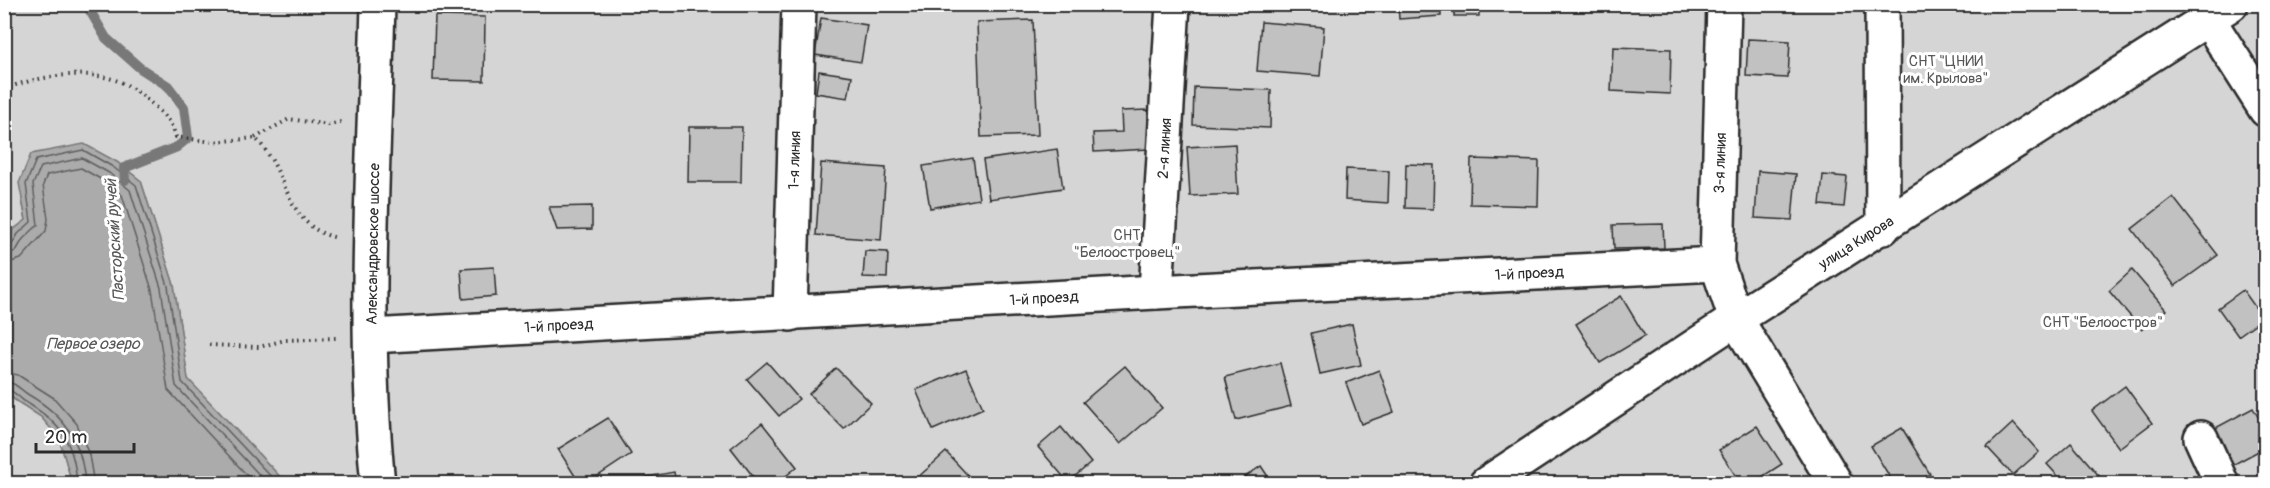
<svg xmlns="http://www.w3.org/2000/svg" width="2270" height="488" font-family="Pangolin,sans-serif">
<rect width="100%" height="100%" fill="#f2f2f2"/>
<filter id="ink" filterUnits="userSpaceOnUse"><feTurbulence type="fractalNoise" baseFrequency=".0167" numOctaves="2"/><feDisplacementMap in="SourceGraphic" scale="12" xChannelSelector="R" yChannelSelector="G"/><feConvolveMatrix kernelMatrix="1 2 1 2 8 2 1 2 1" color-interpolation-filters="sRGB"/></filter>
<g filter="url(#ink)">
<!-- green -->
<g fill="#d5d5d5" stroke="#808080" stroke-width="1.5">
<polygon points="5,5 2265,5 2265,483 286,483 188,379 174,285 141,181 117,162 48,152 31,154 22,200 26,220 13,230 5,247"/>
<polygon points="4,393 41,417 59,438 72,483 5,483"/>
</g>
<!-- water -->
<polygon fill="#ababab" stroke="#787878" stroke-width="1.5" points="84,144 117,162 141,181 174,285 188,379 286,483 72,483 59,438 41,417 5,393 5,247 13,230 26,220 19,183 31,154"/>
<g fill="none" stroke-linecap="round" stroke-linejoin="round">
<!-- shore -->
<g stroke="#5e5e5e" stroke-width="1.5">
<polyline points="4,248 11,246 18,234 31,222 26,184 36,160 83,150 113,167 136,185 168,286 182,382 278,484"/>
<polyline points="4,255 16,251 23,239 38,225 33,184 41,167 82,158 109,173 130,190 161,288 176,386 268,484"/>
<polyline points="4,264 21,259 46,231 48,219 43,185 47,175 81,168 104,181 122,195 152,290 168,390 255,484"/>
<polyline points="4,372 18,375 54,398 77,424 89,455 94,484"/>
<path d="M4 381C15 382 21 390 29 395 65 416 82 441 85 484"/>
<path d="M4 389C13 390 18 396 24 401 60 422 74 441 77 484"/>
</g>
<!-- stream -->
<polyline stroke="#787878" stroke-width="10" points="86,4 106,38 140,68 168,86 184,107 188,138 177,147 124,168 125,180"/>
</g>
<!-- building -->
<g fill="#c1c1c1" stroke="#2b2b2b" stroke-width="1.5">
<polygon points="1398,4 1440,4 1441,16 1399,19"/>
<rect x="1454" y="4" width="25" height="12"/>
<polygon points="435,16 485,17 484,81 433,80"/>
<polygon points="821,18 867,25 861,62 815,55"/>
<polygon points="1033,20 1038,135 981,137 977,22"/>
<polygon points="1261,22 1324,27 1320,76 1257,71"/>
<polygon points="1748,39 1790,41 1788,78 1746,76"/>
<polygon points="1613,47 1671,49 1670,94 1611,91"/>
<polygon points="819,71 852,76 848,98 816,93"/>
<polygon points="1194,87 1271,90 1270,128 1193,125"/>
<polygon points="1148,110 1149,149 1094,152 1093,133 1122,132 1121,111"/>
<polygon points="689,127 742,127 741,182 688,182"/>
<polygon points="1235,144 1238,194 1190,196 1187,147"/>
<polygon points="1057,149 1063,188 989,199 983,160"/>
<polygon points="973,158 979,199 930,208 923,166"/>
<polygon points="1471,159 1539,161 1538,206 1470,204"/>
<polygon points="821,163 886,168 881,240 816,235"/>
<polygon points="1406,164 1434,165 1433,209 1405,208"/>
<polygon points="1346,169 1389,171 1388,203 1345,200"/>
<polygon points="1758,171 1796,174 1792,220 1755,218"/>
<polygon points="1823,175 1847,177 1844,207 1820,205"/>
<polygon points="2173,197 2218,255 2175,286 2132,229"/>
<polygon points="592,206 592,229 557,230 549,207"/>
<polygon points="1663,224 1664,248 1614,249 1613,225"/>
<polygon points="865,251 888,252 887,278 863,277"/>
<polygon points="494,267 496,296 463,299 461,269"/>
<polygon points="2132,270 2166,310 2142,330 2109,291"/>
<polygon points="2243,290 2263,318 2238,336 2218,308"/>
<polygon points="1621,296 1645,336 1600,363 1576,324"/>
<polygon points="1352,324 1361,365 1320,374 1311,333"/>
<polygon points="767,362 799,399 779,416 747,379"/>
<polygon points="1280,363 1291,406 1236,420 1225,377"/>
<polygon points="1125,366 1162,408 1120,444 1083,402"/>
<polygon points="836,368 871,403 844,429 809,394"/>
<polygon points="966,369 983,408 933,430 916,390"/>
<polygon points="1379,370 1394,412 1361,424 1346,383"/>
<polygon points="2125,386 2152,423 2119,448 2092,411"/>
<polygon points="2253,408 2266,431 2266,447 2227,468 2208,432"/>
<polygon points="608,418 631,454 586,484 580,484 558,449"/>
<polygon points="762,423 797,467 776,484 759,484 731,448"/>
<polygon points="2013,423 2039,452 2013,475 1987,447"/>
<polygon points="1757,426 1782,464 1751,484 1741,484 1719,450"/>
<polygon points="1061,427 1091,463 1068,482 1038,447"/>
<polygon points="1902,428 1930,474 1914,484 1894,484 1871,446"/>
<polygon points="2071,443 2106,484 2065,484 2047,464"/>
<polygon points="946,452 976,484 920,484 916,479"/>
<polygon points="1261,466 1273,484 1235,484"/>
<polygon points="674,472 676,484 647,484 646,477"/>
</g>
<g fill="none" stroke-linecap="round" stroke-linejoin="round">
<!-- minor casing -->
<g stroke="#2b2b2b" stroke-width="38">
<g id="minor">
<path d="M378 4C374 162 362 327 378 484"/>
<polyline points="1724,4 1717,264 1736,319 1836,484"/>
<polyline points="1882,4 1883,228"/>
<polyline points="2208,19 2266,110"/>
<path id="s1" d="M1156 292 1173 4"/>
<path id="s2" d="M790 314 799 4"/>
<path id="s3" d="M371 336 1156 292 1717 264"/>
<polyline points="2201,438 2222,484"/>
<path id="s4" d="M1486 484 1736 319 2231 4"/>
</g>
</g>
<!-- path -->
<g stroke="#2b2b2b" stroke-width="4" stroke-dasharray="1.5 4.5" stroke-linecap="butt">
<path d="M4 89C36 77 85 68 118 81 131 86 142 95 152 104 164 115 171 121 176 137L213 142 255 138C290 171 283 227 338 238"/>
<polyline points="255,138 289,119 329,125 341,122"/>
<polyline points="209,345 259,347 285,340 337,338"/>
</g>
<!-- minor -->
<use href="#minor" stroke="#fff" stroke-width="33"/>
</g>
</g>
<g text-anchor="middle" stroke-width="6" stroke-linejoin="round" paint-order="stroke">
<!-- park labels -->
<g font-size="15" fill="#565656" stroke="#fff">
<text x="1946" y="66">СНТ "ЦНИИ<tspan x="1946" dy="17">им. Крылова"</tspan></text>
<text x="1127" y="240">СНТ<tspan x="1127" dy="17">"Белоостровец"</tspan></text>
<text x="2103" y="327">СНТ "Белоостров"</text>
</g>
<!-- street labels -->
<g font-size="15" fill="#2b2b2b" stroke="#fff">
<text dy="5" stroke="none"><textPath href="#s1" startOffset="144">2-я линия</textPath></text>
<text dy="5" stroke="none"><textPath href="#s2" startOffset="154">1-я линия</textPath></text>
<text transform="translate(1720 163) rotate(-88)" y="5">3-я линия</text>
<text dy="5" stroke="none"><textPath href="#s4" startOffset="442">улица Кирова</textPath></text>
<text transform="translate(373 244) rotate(-89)" y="5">Александровское шоссе</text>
<text dy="5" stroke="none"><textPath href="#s3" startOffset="1160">1-й проезд</textPath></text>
<text dy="5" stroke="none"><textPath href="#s3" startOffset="674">1-й проезд</textPath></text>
<text dy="5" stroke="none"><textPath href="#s3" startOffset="188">1-й проезд</textPath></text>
</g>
<!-- water labels -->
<g font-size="16" font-style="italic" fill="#585858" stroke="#fff">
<text transform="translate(114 240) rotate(-94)" y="6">Пасторский ручей</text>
<text x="93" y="349">Первое озеро</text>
</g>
</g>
<!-- margin -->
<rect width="2270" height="488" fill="none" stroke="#fff" stroke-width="24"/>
<rect x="12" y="12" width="2246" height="464" fill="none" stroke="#2b2b2b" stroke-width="2" filter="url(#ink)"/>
<!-- scale -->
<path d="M36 443v9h98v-9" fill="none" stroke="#2b2b2b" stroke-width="3"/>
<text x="45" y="443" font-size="18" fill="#2b2b2b" stroke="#ffffff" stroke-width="4.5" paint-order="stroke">20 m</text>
</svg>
